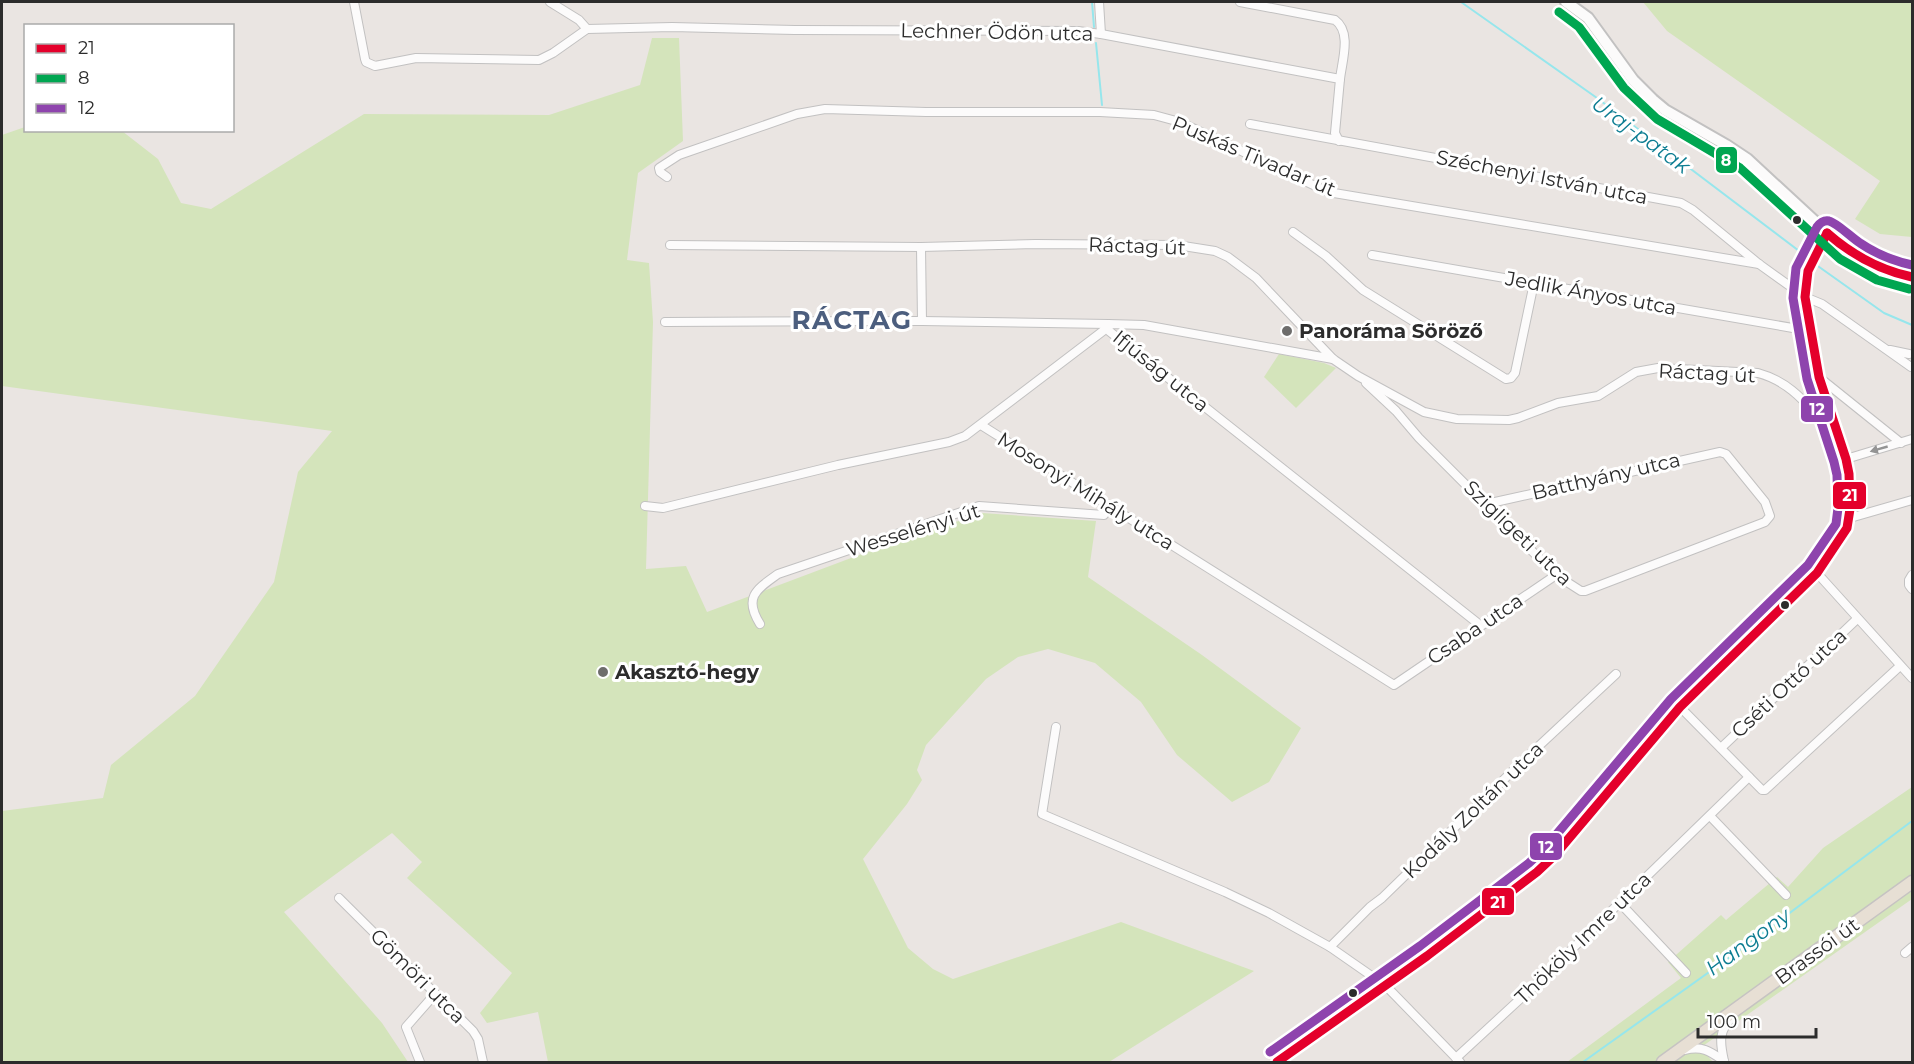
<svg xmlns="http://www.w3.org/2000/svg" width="1914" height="1064" font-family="Montserrat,sans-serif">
<rect width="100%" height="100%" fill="#eae5e2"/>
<!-- green -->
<g fill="#d4e4bb">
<polygon points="1643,2 1912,2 1912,237 1880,234 1855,219 1880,181 1667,31"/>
<polygon points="652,38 679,38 683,141 638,173 627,260 649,263 653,322 646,569 686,566 707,612 859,555 982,513 1096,521 1088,577 1202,655 1301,728 1269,782 1232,802 1177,755 1141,702 1095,663 1048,649 1018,657 986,679 926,745 917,770 922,780 907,804 863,859 908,948 933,969 953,979 1121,922 1254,971 1109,1062 548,1062 538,1012 487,1023 480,1013 512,973 407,878 422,862 392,833 284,912 382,1023 408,1062 2,1062 2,811 103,798 111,765 195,696 274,582 298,472 332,431 2,386 2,135 25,127 26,130 122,131 158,159 181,203 211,209 364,114 549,115 640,85"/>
<polygon points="1279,354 1324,363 1336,368 1296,408 1264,377"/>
<polygon points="1912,787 1912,899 1700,1048 1713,1062 1567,1062 1681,978 1668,962 1721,915 1726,920 1777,877 1788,887 1823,848"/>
</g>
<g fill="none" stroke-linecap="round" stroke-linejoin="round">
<!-- stream -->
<g stroke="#96e6ec" stroke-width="2">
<polyline points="1092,2 1094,27"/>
<polyline points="1461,2 1597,98 1811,260"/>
<polyline points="1096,43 1102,105"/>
<polyline points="1815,264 1884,313 1912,325"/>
<polyline points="1583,1062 1747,945 1912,821"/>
</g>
<!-- street casing -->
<g stroke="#c2c1c1" stroke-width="10">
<g id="street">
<polyline points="354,2 365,59 366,62 375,66 416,58 539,60 553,53 587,29"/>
<polyline points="550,2 579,20 587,29"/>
<polyline points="1099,2 1101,34"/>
<path d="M1240 2 1335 20C1352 32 1342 61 1340 79"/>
<polyline points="587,29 672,27 795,30 1078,31 1101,34 1340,79 1335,133 1339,141"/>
<polyline points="1250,124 1681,203 1693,210 1759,264 1805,297 1822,304 1911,367"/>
<polyline points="667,177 660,172 659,168 679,155 797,114 825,109 926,112 1100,112 1154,115 1180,122 1328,192 1759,264"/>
<polyline points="1293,232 1326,256 1363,290 1506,379 1511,378 1515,373 1534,283"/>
<path d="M670 245 921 247 1035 244 1177 245 1215 251 1228 257 1256 278 1333 359 1358 376 1424 412 1457 419 1509 420 1518 418 1558 403 1598 396 1636 372 1658 368 1758 373C1795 383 1811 411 1837 436"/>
<polyline points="921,247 922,321"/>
<polyline points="1372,255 1810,331"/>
<polyline points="665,322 922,321 1108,324 1109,331 1480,625"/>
<polyline points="1890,350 1909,354"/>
<polyline points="1820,378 1901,443"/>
<polyline points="1366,383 1396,411 1419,438 1556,575 1581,591 1585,591 1765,522 1770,516 1765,502 1726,454 1720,452 1486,504"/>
<polyline points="981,425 1394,685 1556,575"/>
<polyline points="1846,459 1912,439"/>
<polyline points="645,506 663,508 838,465 949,442 965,436 1103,331 1108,324 1144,325 1333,359"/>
<polyline points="1850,518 1912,500"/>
<polyline points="1817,573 1912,678"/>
<polyline points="1912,575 1909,580 1909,585 1912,589"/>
<path d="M760 624C743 597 757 589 778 574L979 506 1104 515 1109 507"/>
<polyline points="1680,707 1762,790 1765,790 1900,666"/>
<polyline points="1056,727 1042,814 1225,892 1269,913 1330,947 1386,986 1460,1062"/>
<polyline points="1721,748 1857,619"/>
<polyline points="1710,816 1786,895"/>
<polyline points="339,898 473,1031 478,1039 483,1062"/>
<polyline points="1620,903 1686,973"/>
<polyline points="1330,947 1370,907 1382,898 1526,758 1616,674"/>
<polyline points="1905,953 1912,947"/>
<path d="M1685 1050C1702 1045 1711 1052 1724 1061"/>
<polyline points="1456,1058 1532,988 1749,777"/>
<path d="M1724 1061C1720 1043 1718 1030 1733 1017"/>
<polyline points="420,1062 406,1027 435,994"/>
<polyline points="1277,1062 1427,956 1537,872 1554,856 1680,707 1817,573 1847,528 1850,509 1849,474 1846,459 1819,377 1810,331 1805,297 1808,271 1827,233"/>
</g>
</g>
<!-- secondary casing -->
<g stroke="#c2c1c1" stroke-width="14">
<path id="secondary" d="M1566 2 1588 18 1633 80 1653 100 1665 110 1726 145 1747 159 1838 243C1860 260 1884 272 1912 277"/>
</g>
<!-- primary casing -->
<g stroke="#c6c3c2" stroke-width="15">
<polyline id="primary" points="1663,1062 1912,882"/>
</g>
<!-- street -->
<use href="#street" stroke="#fcfbfb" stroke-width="8"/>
<!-- secondary -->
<use href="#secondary" stroke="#fcfbfb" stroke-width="10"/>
<!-- primary -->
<use href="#primary" stroke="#e7dfd4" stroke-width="12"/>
<!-- bus-1 casing -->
<g stroke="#fff" stroke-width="14">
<g id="bus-1">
<path d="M1827 233C1852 255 1879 270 1912 277"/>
<polyline points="1277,1062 1427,956 1537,872 1554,856 1680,707 1817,573 1847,528 1850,509 1849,474 1846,459 1819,377 1805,297 1808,271 1827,233"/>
</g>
</g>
<!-- bus-2 casing -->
<g stroke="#fff" stroke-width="14">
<polyline id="bus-2" points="1559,12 1579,27 1624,88 1657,119 1740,168 1840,259 1877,280 1909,289"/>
</g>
<!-- bus-3 casing -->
<g stroke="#fff" stroke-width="14">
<path id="bus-3" d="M1270 1052 1420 946 1529 863 1545 848 1671 699 1808 565 1836 524 1838 508 1837 475 1834 462 1807 379 1793 298 1796 268 1817 227C1820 223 1824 220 1829 221 1837 223 1852 238 1860 243 1876 254 1894 261 1912 265"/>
</g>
<!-- bus-1 -->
<use href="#bus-1" stroke="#e4002b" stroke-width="9"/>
<!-- bus-2 -->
<use href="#bus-2" stroke="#00a651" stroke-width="9"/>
<!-- bus-3 -->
<use href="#bus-3" stroke="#8e44ad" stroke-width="9"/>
</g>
<!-- one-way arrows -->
<defs><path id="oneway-solid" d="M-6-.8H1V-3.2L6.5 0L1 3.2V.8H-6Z" transform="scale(1.5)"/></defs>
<use fill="#949494" href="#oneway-solid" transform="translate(1879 449) rotate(164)"/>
<!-- markers -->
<g fill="#2c2c2c" stroke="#fff" stroke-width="2">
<circle cx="1797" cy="220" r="5"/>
<circle cx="1785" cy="605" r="5"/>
<circle cx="1353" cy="993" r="5"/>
</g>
<g fill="#6e6d6c" stroke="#fff" stroke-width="2">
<circle cx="1287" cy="331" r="6"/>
<circle cx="603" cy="672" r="6"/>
</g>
<g text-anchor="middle" stroke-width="6" stroke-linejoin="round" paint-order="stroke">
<!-- street labels -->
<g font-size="20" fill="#2c2c2c" stroke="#fff">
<text transform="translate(997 32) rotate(1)" y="7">Lechner Ödön utca</text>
<text transform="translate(1254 156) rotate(23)" y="7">Puskás Tivadar út</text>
<text transform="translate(1542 177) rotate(11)" y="7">Széchenyi István utca</text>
<text transform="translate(1137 246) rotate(2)" y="7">Ráctag út</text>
<text transform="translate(1591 293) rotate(10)" y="7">Jedlik Ányos utca</text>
<text transform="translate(1161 371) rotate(39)" y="7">Ifjúság utca</text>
<text transform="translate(1707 373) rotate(3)" y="7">Ráctag út</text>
<text transform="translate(1606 476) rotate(-13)" y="7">Batthyány utca</text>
<text transform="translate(1086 491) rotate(32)" y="7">Mosonyi Mihály utca</text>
<text transform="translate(913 530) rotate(-17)" y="7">Wesselényi út</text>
<text transform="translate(1518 533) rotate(44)" y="7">Szigligeti utca</text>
<text transform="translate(1475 629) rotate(-34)" y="7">Csaba utca</text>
<text transform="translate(1789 683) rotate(-43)" y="7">Cséti Ottó utca</text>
<text transform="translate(1473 810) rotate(-44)" y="7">Kodály Zoltán utca</text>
<text transform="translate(1583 938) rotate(-44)" y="7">Thököly Imre utca</text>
<text transform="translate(1817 951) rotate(-36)" y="7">Brassói út</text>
<text transform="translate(418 976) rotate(45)" y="7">Gömöri utca</text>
</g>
<!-- poi labels -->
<g font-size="20" font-weight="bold" fill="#2c2c2c" stroke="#fff" text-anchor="start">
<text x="1299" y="338">Panoráma Söröző</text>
<text x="615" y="679">Akasztó-hegy</text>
</g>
<!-- water labels -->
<g font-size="21" font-style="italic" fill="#0d7d92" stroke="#fff">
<text transform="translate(1641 135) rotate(36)" y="7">Uraj-patak</text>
<text transform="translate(1748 942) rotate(-36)" y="7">Hangony</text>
</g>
<!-- district labels -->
<g font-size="26" font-weight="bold" letter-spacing="1.5" fill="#4c5e7e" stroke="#fff">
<text x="852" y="329">RÁCTAG</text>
</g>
</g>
<g stroke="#fff" stroke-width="2">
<rect x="1715" y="146" width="23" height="28" rx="6" fill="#00a651"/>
<rect x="1800" y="395" width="34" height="28" rx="6" fill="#8e44ad"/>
<rect x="1832" y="481" width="35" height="29" rx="6" fill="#e4002b"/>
<rect x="1529" y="832" width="34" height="29" rx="6" fill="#8e44ad"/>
<rect x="1481" y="887" width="34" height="29" rx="6" fill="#e4002b"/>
</g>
<g font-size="16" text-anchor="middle" font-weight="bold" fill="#fff">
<text x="1726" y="166">8</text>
<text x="1817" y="415">12</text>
<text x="1850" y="501">21</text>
<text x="1546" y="853">12</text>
<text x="1498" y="908">21</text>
</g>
<!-- border -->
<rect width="1914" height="1064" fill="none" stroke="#2c2c2c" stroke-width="6"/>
<!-- legend -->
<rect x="24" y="24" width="210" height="108" fill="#ffffff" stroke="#ababab" stroke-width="1.5"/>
<rect x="36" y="44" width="30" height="9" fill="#e4002b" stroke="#ababab" stroke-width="1.5"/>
<text x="78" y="54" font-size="18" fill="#2c2c2c">21</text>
<rect x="36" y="74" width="30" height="9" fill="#00a651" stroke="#ababab" stroke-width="1.5"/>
<text x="78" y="84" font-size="18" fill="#2c2c2c">8</text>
<rect x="36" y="104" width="30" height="9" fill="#8e44ad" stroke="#ababab" stroke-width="1.5"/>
<text x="78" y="114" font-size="18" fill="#2c2c2c">12</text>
<!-- scale -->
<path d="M1698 1028v9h118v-9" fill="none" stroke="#2c2c2c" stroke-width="3"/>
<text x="1707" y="1028" font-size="18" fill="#2c2c2c" stroke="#ffffff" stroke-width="4.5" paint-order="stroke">100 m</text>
</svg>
